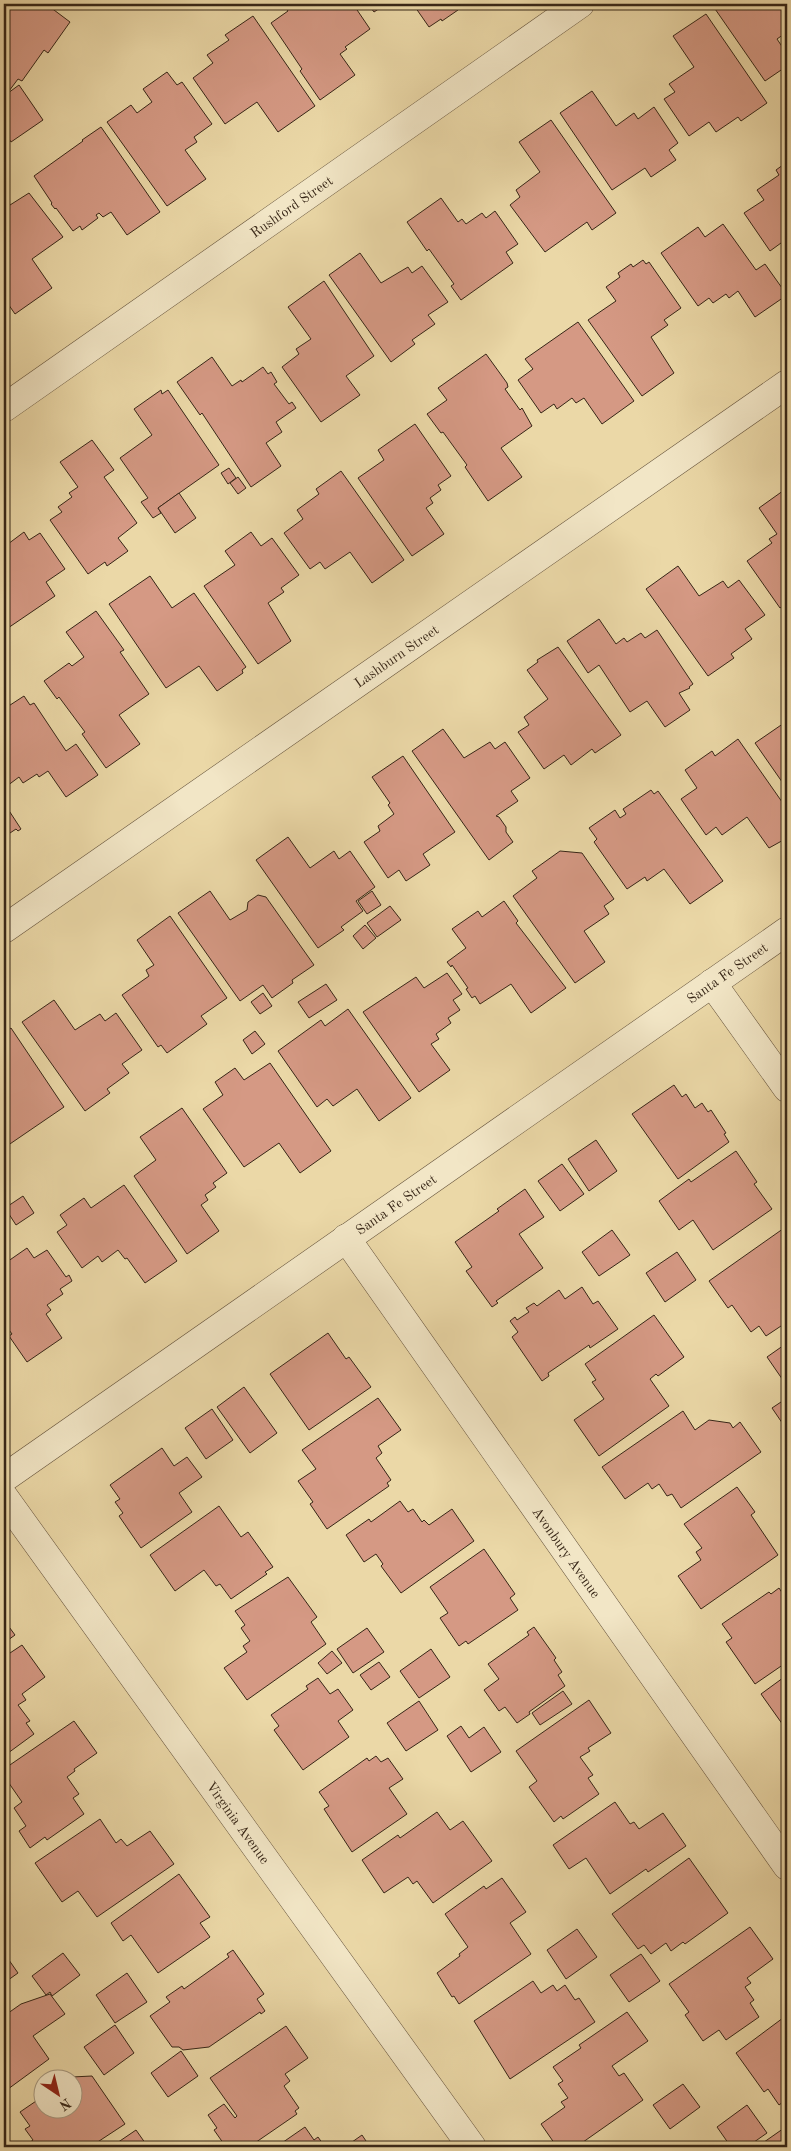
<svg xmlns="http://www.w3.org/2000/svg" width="791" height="2151" font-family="'Old Standard TT',serif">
<rect width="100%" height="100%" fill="#ebd8a7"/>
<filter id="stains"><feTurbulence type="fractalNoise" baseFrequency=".004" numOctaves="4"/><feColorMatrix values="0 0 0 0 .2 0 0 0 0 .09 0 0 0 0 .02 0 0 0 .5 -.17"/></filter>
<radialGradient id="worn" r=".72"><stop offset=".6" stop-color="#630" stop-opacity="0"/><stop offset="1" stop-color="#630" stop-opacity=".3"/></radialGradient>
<!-- building -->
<g fill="#d59984" stroke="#372617">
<polygon points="4,4 46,4 70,22 48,53 44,50 22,81 18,79 9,91 4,87"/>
<polygon points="283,4 353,4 370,29 345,47 347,49 340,54 355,75 320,100 300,71 302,69 271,23 288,11"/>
<polygon points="368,4 386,4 374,12"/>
<polygon points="413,4 462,4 457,7 458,10 442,21 441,19 429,27"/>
<polygon points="716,4 787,4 787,32 777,39 787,54 787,66 765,81 713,6"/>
<polygon points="706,14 767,103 741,121 738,117 716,132 709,122 689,136 664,99 675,92 669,84 694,67 673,36"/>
<polygon points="253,16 315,106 278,132 257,102 225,124 193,78 213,63 207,55 229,40 225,35"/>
<polygon points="167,72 177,85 182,82 212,124 194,137 197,142 185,150 206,179 167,206 107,122 131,105 137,113 152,102 143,89"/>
<polygon points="19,85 43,120 11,142 4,131 4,96"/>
<polygon points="592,91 616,126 634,113 638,119 654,107 678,143 669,150 676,160 651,177 645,168 612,190 560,113"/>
<polygon points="551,120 616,213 592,230 587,222 545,252 510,205 520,197 516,190 540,172 519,142"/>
<polygon points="101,127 160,212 127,235 111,212 103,217 99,213 96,215 98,218 82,230 80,226 73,231 56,208 55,209 51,204 52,203 34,176 83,141 82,140"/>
<polygon points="787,162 787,250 786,251 781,243 770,251 744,213 764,200 757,190 779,175 776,170"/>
<polygon points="29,193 63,237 32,259 52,288 15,314 4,298 4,196 10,205"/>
<polygon points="441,198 458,222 462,219 466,224 482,213 486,218 495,211 518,244 506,252 513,263 461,300 451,286 454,284 429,249 427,251 407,222"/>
<polygon points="723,224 756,270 765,264 787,295 755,317 738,291 729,298 726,294 713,303 709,298 698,306 661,253 698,227 705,237"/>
<polygon points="360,253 381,283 408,267 412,273 422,266 448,302 428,315 435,324 412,340 415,344 391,362 329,275"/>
<polygon points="643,260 646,264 649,262 681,308 664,320 668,325 651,337 674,373 642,396 588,320 616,301 606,287 620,277 618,273 631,264 633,267"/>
<polygon points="324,281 374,356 346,376 360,395 321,422 282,367 299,354 296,349 311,339 288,307"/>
<polygon points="4,311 9,318 4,322"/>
<polygon points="578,322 634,401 602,424 584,398 576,403 572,398 557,409 554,404 541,413 518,380 533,369 525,359"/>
<polygon points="486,354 507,383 508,387 505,389 520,410 522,408 532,426 501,448 522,477 488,501 465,467 467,465 443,432 441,433 427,414 447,400 438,388"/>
<polygon points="212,357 232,386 241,380 242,382 263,367 268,374 271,372 277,382 274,384 289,404 292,402 296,408 276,422 282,432 266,443 281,466 251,487 202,413 200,415 177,382"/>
<polygon points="161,390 162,394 168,390 219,465 158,508 161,513 153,518 141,502 148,498 120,458 152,435 134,409"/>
<polygon points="415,424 451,476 438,485 441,490 430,498 433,503 426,508 444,534 412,556 358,478 384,460 378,450"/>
<polygon points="92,440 114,470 104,477 137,523 118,538 128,551 107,566 105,562 88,574 50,520 62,512 58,507 72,497 69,493 78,487 60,462"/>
<polygon points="229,468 236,478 228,484 221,473"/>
<polygon points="341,471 404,560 372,583 350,552 325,569 320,562 310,569 284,533 303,519 297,510 319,494 316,489"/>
<polygon points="238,477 246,488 238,494 230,483"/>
<polygon points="787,488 787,603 780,608 747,561 772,543 769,539 777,534 759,508"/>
<polygon points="179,493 196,518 175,533 158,508"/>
<polygon points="24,532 29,540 40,533 65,569 46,582 55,596 8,628 4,622 4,547"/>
<polygon points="251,532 261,546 272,538 299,575 281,588 284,592 268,603 291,641 258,664 204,586 235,565 225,551"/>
<polygon points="678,566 699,596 723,581 728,588 739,580 765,615 745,629 752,639 731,654 734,658 708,676 646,589"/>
<polygon points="150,576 172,608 194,593 246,667 242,670 243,673 217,691 199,666 166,688 109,604"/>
<polygon points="96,611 124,650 120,652 149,694 119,715 140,744 106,768 82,734 85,732 59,697 57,699 44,681 69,663 72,666 84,657 66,632"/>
<polygon points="599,619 616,644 624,638 627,642 641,633 645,638 657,630 693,684 689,687 690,688 679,693 690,710 665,727 647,701 630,712 599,665 588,673 567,641"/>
<polygon points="558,647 621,735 595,753 592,749 571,765 564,755 544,769 518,732 529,725 524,717 548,699 527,670 538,662 537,660"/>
<polygon points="24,696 30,705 34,703 66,751 76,744 98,775 66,797 48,771 39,777 37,774 23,783 19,777 7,786 4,780 4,709"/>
<polygon points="787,698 787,708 782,701"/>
<polygon points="787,721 787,789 755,743"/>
<polygon points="443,729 464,758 490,742 495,749 505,742 530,778 511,791 518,801 496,816 499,817 506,827 506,832 513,842 489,860 412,751"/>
<polygon points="738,739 787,809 787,838 769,848 747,817 722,835 716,827 706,835 681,799 697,788 685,770 712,751 715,756"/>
<polygon points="403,756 455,832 423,854 430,865 406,881 399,870 388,878 364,842 380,831 378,826 394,814 388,805 390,803 372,777"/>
<polygon points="651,790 654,794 658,791 723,881 690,904 664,869 647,881 645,877 627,889 594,842 597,839 589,828 615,810 620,818 626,814 623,809"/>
<polygon points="4,803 21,829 18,831 16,829 4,837"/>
<polygon points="288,837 310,868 334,851 339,859 350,851 375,887 356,901 363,911 341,927 344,930 318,948 256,860"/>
<polygon points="560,851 582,853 614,899 604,906 609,914 584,931 605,962 575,983 513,896 537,878 532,871"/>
<polygon points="210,891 230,920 247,910 248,902 258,895 266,897 314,965 292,980 293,983 272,998 263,985 240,1001 178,913"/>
<polygon points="372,891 381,905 367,914 358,901"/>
<polygon points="504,901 518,921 516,923 566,988 531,1013 511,984 480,1004 475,996 472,998 466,989 468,988 452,965 451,967 447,962 466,948 452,929 478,911 482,917"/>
<polygon points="390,906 401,920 377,937 367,923"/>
<polygon points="170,916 227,998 201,1016 207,1024 167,1053 161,1045 158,1047 122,995 149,976 146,970 154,965 137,940"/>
<polygon points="365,925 376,938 363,949 353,936"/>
<polygon points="447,973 462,994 453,1000 460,1010 448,1018 451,1023 436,1034 439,1039 431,1044 450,1070 419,1092 363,1012 416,977 424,988"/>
<polygon points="326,984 337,1000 309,1018 298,1002"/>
<polygon points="263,993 272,1006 260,1014 251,1002"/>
<polygon points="54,1000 75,1030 100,1014 105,1021 116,1013 142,1050 122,1064 129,1073 107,1089 110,1093 85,1111 22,1022"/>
<polygon points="348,1009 411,1098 379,1121 357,1089 333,1106 327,1099 317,1107 278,1051 321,1020 325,1026"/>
<polygon points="11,1028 64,1107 4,1148 4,1033"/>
<polygon points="255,1031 265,1044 252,1054 243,1040"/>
<polygon points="270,1063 331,1151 300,1173 279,1143 244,1167 203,1109 223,1095 215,1082 235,1068 244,1080"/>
<polygon points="674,1085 682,1097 686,1094 695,1108 702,1103 708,1112 711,1110 726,1133 724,1134 729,1142 678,1179 632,1114"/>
<polygon points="182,1108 227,1173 213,1183 216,1187 205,1195 208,1200 201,1205 219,1231 187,1254 134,1176 156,1160 140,1137"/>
<polygon points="596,1140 617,1171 589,1191 568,1159"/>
<polygon points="736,1151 757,1182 754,1184 772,1209 713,1250 693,1220 679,1230 659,1201 689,1179 691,1182"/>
<polygon points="562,1164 584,1194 560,1211 538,1181"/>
<polygon points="124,1185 177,1261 145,1283 127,1258 125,1259 118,1250 102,1262 98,1256 82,1268 57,1232 67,1225 60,1215 84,1198 91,1208"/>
<polygon points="525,1189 544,1217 519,1234 543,1268 496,1301 498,1303 492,1307 466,1271 472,1267 455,1242 499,1211 497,1209"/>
<polygon points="23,1196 34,1213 16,1225 5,1208"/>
<polygon points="787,1226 787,1283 784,1283 787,1289 784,1292 787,1297 787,1322 766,1336 759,1326 751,1332 732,1305 728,1308 709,1281"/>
<polygon points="612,1230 630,1255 599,1276 582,1252"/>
<polygon points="27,1248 34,1258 47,1250 66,1277 69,1275 72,1281 60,1289 63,1294 47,1305 51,1310 46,1314 62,1338 27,1362 9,1336 12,1334 4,1323 4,1264"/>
<polygon points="677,1252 696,1280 665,1302 646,1273"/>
<polygon points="582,1287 593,1304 598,1301 618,1329 590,1348 589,1345 548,1373 549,1376 542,1381 512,1337 518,1332 510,1321 515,1317 517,1320 529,1312 526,1308 534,1303 537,1306 559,1290 565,1299"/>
<polygon points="654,1315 684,1357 658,1376 656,1374 650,1379 669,1406 599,1456 574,1420 604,1399 592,1382 596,1380 585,1364"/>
<polygon points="328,1333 346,1359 349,1357 371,1387 309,1430 270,1374"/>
<polygon points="787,1343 787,1386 767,1357"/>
<polygon points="4,1370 9,1378 4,1382"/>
<polygon points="244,1387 277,1433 250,1453 217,1407"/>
<polygon points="378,1398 401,1430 378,1446 382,1453 376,1458 391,1480 387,1483 389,1486 327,1529 310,1504 313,1502 298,1481 316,1469 302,1450"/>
<polygon points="787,1398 787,1430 772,1408"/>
<polygon points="212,1409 233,1440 206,1459 185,1428"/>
<polygon points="683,1411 695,1430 709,1420 730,1423 733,1428 740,1422 761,1452 681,1508 672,1494 667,1496 659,1484 652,1489 648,1483 625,1499 602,1467"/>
<polygon points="162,1448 174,1466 187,1457 202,1477 179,1493 192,1512 141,1548 119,1516 123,1513 115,1502 120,1499 110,1485"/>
<polygon points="737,1487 755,1512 751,1515 778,1555 701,1609 678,1576 701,1560 696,1552 702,1548 684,1524"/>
<polygon points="400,1501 408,1512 413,1509 422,1522 424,1520 429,1525 452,1509 474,1541 401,1593 381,1566 383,1564 376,1554 364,1562 346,1535 369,1519 371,1522"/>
<polygon points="219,1506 241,1537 248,1532 273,1567 265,1572 267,1574 231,1599 220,1584 216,1586 204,1570 175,1591 150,1555"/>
<polygon points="484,1549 515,1594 510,1598 518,1610 468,1644 466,1641 459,1646 440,1618 448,1613 430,1587"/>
<polygon points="288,1577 317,1617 311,1622 326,1644 247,1700 224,1668 247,1652 243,1646 250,1641 241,1628 245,1625 235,1611"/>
<polygon points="779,1588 787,1600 787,1662 755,1684 726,1642 732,1638 722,1624 769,1592 771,1594"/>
<polygon points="4,1620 15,1635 4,1643"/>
<polygon points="534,1627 556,1658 554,1660 562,1672 558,1675 565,1686 529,1712 530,1714 517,1723 505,1707 499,1711 484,1690 499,1679 488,1664 529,1635 527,1632"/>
<polygon points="367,1628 384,1652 353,1673 337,1649"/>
<polygon points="22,1645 45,1677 22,1694 26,1700 18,1705 30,1721 26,1723 34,1734 4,1756 4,1657"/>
<polygon points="431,1649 450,1677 419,1698 400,1671"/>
<polygon points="332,1651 342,1663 327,1674 318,1663"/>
<polygon points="379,1662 390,1677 371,1690 360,1675"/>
<polygon points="787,1675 787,1722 783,1725 761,1694"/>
<polygon points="318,1678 330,1694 338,1689 353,1710 338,1721 349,1737 303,1770 274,1730 279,1726 271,1715 308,1689 306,1686"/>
<polygon points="563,1691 572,1704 540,1725 532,1713"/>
<polygon points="589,1700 611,1733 588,1748 590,1751 580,1757 593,1775 588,1778 599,1794 563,1819 561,1816 554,1822 529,1787 537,1781 516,1751"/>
<polygon points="419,1701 438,1730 406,1751 387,1723"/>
<polygon points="74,1721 97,1753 74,1769 75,1771 67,1777 79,1794 73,1798 84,1814 47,1840 45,1837 30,1848 19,1831 26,1826 14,1808 22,1802 4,1776 4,1769"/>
<polygon points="461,1726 469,1738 484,1727 501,1752 471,1772 447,1736"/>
<polygon points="376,1756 381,1762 388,1758 403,1779 389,1788 407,1814 352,1852 324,1809 329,1806 319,1792 367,1758 369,1761"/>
<polygon points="615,1802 630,1824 634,1822 639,1829 663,1813 686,1846 648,1872 646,1869 610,1894 586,1858 569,1869 553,1845"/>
<polygon points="437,1812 450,1830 463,1821 492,1861 433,1903 417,1881 413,1884 408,1877 384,1893 362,1860 398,1835 400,1838"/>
<polygon points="100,1819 116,1843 121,1839 127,1846 150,1831 174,1864 97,1917 78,1891 62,1902 35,1863"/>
<polygon points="689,1858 728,1913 685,1944 683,1942 671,1951 666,1943 651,1954 644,1945 638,1949 612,1914"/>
<polygon points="179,1874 210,1917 200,1923 210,1937 158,1973 131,1935 123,1941 111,1923"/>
<polygon points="502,1878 526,1912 510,1923 531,1954 459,2004 454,1996 452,1997 437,1973 460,1956 459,1954 468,1947 445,1914 484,1886 486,1889"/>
<polygon points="750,1927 773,1959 747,1978 751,1983 745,1987 754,2000 750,2003 759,2017 726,2040 719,2030 703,2041 685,2015 689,2012 669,1984"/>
<polygon points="577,1929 597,1957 566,1979 547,1950"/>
<polygon points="233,1950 264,1994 257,1999 265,2011 261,2014 260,2012 209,2047 183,2050 179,2047 172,2047 150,2016 170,2002 166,1997 182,1986 184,1989 229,1957 227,1954"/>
<polygon points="4,1953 18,1973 4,1983"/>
<polygon points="63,1953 80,1975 52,1996 50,1992 46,1995 32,1976"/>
<polygon points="641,1954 660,1981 629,2002 610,1975"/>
<polygon points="127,1973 147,2002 115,2023 96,1995"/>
<polygon points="533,1981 541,1993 553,1985 557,1991 565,1985 575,2000 579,1998 595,2022 510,2079 474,2021"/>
<polygon points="50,1994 65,2014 33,2036 49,2059 4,2092 4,2016 21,2004"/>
<polygon points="627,2012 648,2041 612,2066 619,2076 624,2073 643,2100 576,2147 557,2147 541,2124 565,2107 561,2102 568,2098 558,2084 563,2081 553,2067 581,2048 579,2045"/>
<polygon points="787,2015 787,2099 779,2105 768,2089 764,2092 736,2053"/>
<polygon points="115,2025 134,2053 104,2075 84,2047"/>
<polygon points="286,2026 308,2058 285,2074 290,2081 284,2086 299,2108 295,2111 297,2114 249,2147 226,2147 214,2130 217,2128 208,2115 224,2104 235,2118 237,2116 210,2078"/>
<polygon points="181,2051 198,2076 168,2097 151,2073"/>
<polygon points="92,2076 125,2124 90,2147 32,2147 29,2143 33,2140 25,2129 30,2126 20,2112 42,2097 42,2108 72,2108 72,2078 69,2078 72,2077"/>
<polygon points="683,2084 700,2107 670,2129 653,2105"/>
<polygon points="747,2105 767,2133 747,2147 731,2147 717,2127"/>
<polygon points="787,2126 787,2147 757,2147"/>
<polygon points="305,2127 314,2140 318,2137 325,2147 276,2147"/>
<polygon points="136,2130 148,2147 111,2147"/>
<polygon points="362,2135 370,2147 345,2147"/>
<polygon points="631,2142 635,2147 623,2147"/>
</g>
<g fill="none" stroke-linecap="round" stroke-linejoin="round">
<!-- minor casing -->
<g stroke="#64523b" stroke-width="29">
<g id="minor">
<path id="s1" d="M4 408 580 4"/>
<path id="s2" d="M4 929 787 384"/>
<polyline points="712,983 787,1088"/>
<path id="s3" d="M346 1238 787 1866"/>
<path id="s4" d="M4 1478 787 931"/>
<path id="s5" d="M4 1497 472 2147"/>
</g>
</g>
<!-- minor -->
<use href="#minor" stroke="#f2e6c6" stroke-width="28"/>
</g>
<g text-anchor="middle" stroke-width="4" stroke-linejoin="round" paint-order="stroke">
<!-- street labels -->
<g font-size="14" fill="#372617" stroke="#f2e6c6">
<text dy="5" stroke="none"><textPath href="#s1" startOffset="351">Rushford Street</textPath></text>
<text dy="5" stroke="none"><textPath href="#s2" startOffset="478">Lashburn Street</textPath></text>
<text dy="5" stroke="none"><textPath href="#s4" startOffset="882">Santa Fe Street</textPath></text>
<text dy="5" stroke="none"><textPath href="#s4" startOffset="478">Santa Fe Street</textPath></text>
<text dy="5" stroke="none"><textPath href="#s3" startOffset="384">Avonbury Avenue</textPath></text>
<text dy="5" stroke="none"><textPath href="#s5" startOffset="401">Virginia Avenue</textPath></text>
</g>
</g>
<!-- margin -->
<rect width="791" height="2151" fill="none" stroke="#ebd8a7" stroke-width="20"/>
<rect x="5" y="5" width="781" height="2141" fill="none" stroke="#372617" stroke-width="2.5"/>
<rect x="10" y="10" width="771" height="2131" fill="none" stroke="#372617"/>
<!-- north arrow -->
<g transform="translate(58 2094) rotate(145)"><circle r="24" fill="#f2e6c6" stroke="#a79980"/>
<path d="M0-4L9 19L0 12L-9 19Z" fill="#8f2418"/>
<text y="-8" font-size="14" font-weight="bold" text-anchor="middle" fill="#372617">N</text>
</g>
<rect width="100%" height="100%" filter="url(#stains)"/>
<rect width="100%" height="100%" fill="url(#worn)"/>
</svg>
